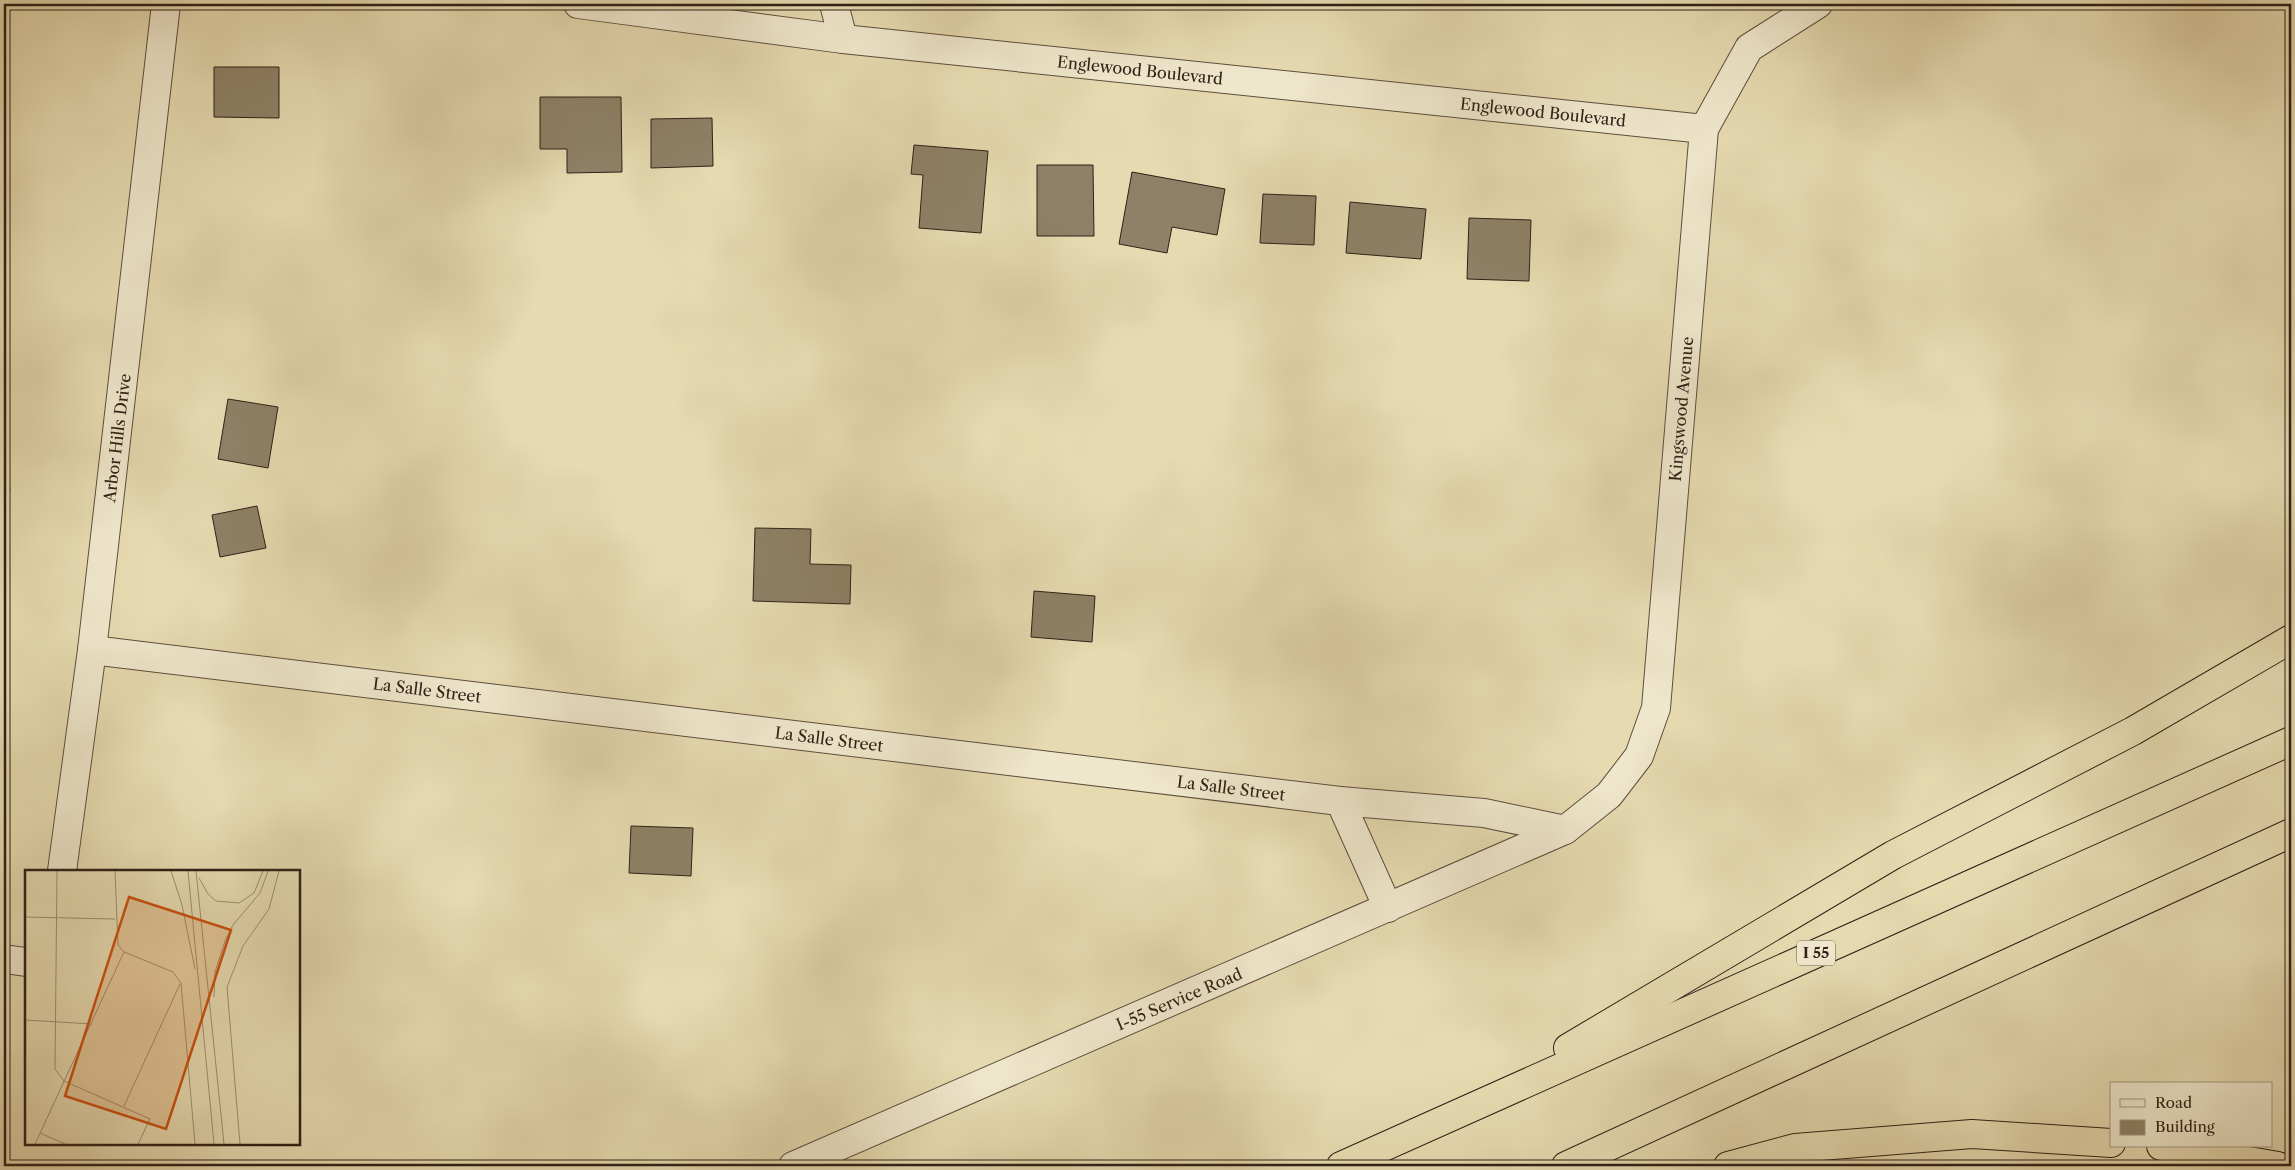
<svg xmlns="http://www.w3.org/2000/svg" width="2295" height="1170" font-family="'Libre Caslon Text',serif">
<rect width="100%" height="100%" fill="#e6dab0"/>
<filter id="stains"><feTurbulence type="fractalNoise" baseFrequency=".004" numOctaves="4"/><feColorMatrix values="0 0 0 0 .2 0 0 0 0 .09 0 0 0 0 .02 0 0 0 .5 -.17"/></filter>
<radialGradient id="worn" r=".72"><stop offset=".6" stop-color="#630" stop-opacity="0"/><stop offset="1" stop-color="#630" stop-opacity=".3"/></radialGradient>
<!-- building -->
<g fill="#8e8167" stroke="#2f2017">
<polygon points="214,67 279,67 279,118 214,117"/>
<polygon points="540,97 621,97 622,172 567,173 567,149 540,149"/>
<polygon points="712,118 713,166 651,168 651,119"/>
<polygon points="914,145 988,151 981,233 919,228 923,175 911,174"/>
<polygon points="1037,165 1093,165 1094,236 1037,236"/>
<polygon points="1132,172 1225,189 1217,235 1172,227 1167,253 1119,244"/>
<polygon points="1263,194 1316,196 1314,245 1260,243"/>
<polygon points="1350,202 1426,209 1421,259 1346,253"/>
<polygon points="1469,218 1531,220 1529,281 1467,279"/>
<polygon points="228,399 278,407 268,468 218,459"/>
<polygon points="4,488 10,489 4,527"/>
<polygon points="257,506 266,548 220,557 212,515"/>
<polygon points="755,528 811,529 810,564 851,565 850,604 753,601"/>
<polygon points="1034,591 1095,596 1092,642 1031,637"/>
<polygon points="631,826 693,828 691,876 629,873"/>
</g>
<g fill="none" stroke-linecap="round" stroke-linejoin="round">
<!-- minor casing -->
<g stroke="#5d4e3d" stroke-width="30">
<g id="minor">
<polyline points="578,4 843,39 1704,129"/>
<polyline points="834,4 843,39"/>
<polyline points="92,650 1340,801 1484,813 1565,830"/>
<polyline points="1340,801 1388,908"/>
<polyline points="62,871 92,650 166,4"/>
<polyline points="4,959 26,962"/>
<polyline points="793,1166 1565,830 1609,795 1639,756 1656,708 1704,129 1749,48 1818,4"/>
</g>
</g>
<!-- highway casing -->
<g stroke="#2f2017" stroke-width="30">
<g id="highway">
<polyline points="1568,1048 1893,855 2133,731 2291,639"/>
<polyline points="2161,1146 2278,1166"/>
<polyline points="1341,1166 2291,741"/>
<polyline points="1566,1166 2291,833"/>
<polyline points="1728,1166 1795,1148 1972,1134 2111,1143"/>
</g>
</g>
<!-- minor -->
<use href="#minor" stroke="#efe7cc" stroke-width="28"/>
<!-- highway -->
<use href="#highway" stroke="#e6dab0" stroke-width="28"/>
</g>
<g text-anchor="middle" stroke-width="4" stroke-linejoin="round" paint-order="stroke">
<!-- shield labels -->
<rect fill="#efe7cc" stroke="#695c4d" stroke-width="1" x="1797" y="940.5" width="38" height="25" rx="4"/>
<g font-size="15" font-weight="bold" fill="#2f2017">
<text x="1816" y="958">I 55</text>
</g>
<!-- street labels -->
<g font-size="16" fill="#2f2017" stroke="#efe7cc">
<text transform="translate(1140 70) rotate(6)" y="6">Englewood Boulevard</text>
<text transform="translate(1543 112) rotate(6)" y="6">Englewood Boulevard</text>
<text transform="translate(1681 409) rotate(-85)" y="6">Kingswood Avenue</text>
<text transform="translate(117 438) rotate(-83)" y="6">Arbor Hills Drive</text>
<text transform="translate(427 690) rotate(7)" y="6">La Salle Street</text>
<text transform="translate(829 739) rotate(7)" y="6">La Salle Street</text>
<text transform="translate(1231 788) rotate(7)" y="6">La Salle Street</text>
<text transform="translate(1179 999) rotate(-23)" y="6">I-55 Service Road</text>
</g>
</g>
<!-- overview -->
<g transform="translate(25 870)">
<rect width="275" height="275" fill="#e6dab0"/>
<path fill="none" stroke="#9d9073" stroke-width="1" d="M32 1 30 199 39 211 125 249 113 274M90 1 93 75 99 82 148 102 156 113 170 274M146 1 157 35 170 99M163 1 189 274M171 1 199 274M174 8 183 24 191 31 214 33 229 23 238 1M0 47 90 49M189 127 190 102 200 71 208 55 235 23 243 1M0 150 67 154M99 236 155 114M15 263 40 274M10 274 99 82M215 274 202 117 218 76 244 39 254 1"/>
<path fill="#cc500e" fill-opacity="0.15" stroke="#cc500e" stroke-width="2.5" d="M104 27 206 60 141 259 40 226Z"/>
<rect width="275" height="275" fill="none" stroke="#2f2017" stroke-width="2.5"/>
</g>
<!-- margin -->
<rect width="2295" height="1170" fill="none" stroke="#e6dab0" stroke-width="20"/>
<rect x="5" y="5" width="2285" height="1160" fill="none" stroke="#2f2017" stroke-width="2.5"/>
<rect x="10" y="10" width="2275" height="1150" fill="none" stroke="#2f2017"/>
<!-- legend -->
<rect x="2110" y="1082" width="162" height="65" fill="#efe7cc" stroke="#a29784"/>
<rect x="2120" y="1099" width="25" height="8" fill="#efe7cc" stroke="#a29784"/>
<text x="2155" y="1108" font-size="15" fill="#2f2017">Road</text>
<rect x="2120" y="1120" width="25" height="15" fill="#8e8167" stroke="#a29784"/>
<text x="2155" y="1132" font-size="15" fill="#2f2017">Building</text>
<rect width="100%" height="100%" filter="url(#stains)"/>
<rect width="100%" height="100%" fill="url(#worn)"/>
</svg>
